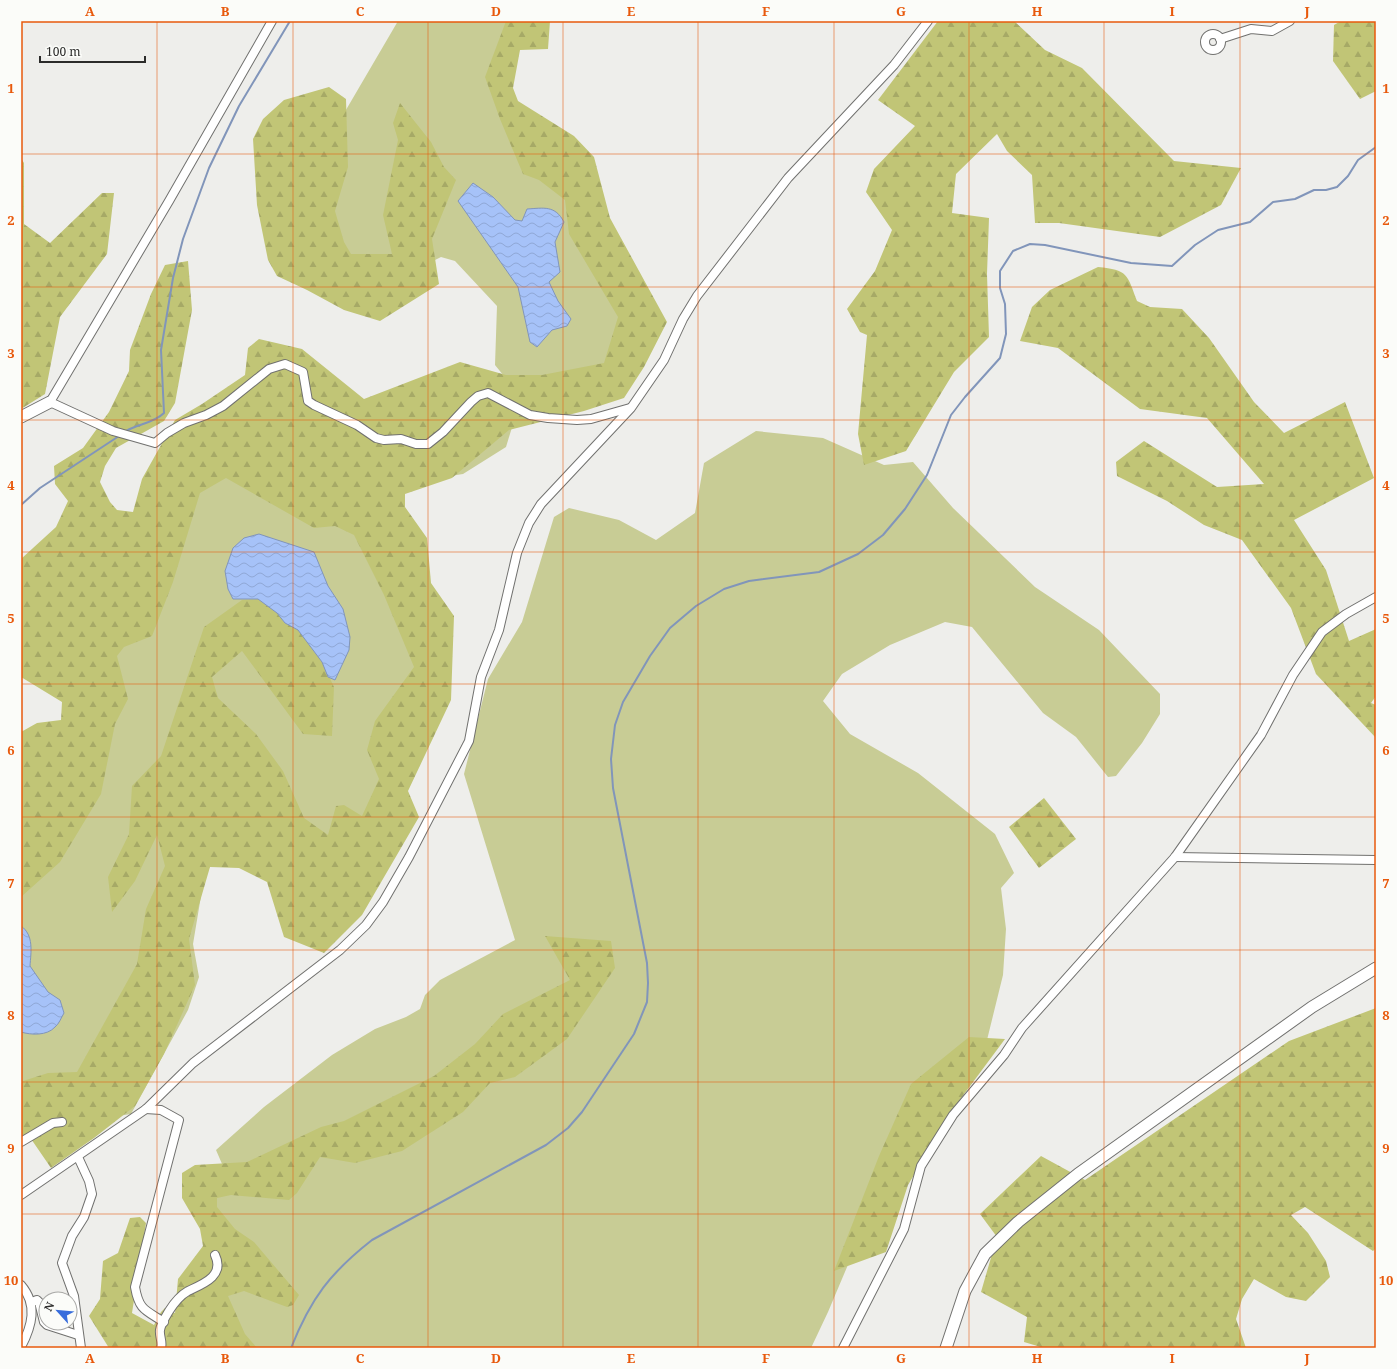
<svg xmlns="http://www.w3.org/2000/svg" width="1397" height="1369" font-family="'Noto Serif',serif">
<defs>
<pattern id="forest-firs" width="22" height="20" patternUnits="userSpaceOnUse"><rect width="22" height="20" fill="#c1c576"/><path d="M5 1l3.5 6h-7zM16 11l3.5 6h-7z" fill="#a6a966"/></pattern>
<pattern id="water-waves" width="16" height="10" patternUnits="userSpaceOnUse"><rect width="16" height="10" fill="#a6c2f8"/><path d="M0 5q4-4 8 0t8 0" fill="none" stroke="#8fa7d5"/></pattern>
</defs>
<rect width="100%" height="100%" fill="#eeeeeb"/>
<!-- grass -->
<g fill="#c8cc95">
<polygon points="398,21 524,21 501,80 558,175 633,328 620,373 516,391 495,365 497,306 455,261 441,257 415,270 351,258 341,246 333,210 343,115"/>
<polygon points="309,409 516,414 506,447 463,474 413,482 398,502 447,636 354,865 280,798 205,872 193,944 199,977 188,1010 131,1114 104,1118 54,1119 21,1136 21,790 74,756 91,665 190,497"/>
<polygon points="756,431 823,438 884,465 913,462 953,508 1035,587 1099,630 1160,694 1160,714 1142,743 1116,776 1108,777 1076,737 1043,713 972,627 945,622 890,645 842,674 823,701 850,734 918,773 995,834 1014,873 1001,888 1006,929 1003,975 987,1040 861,1234 828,1312 811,1348 250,1348 228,1329 212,1188 229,1180 216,1150 264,1107 332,1055 375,1029 406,1017 420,1009 425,995 440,980 515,940 464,774 488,679 522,622 554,517 569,508 619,520 656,540 695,513 704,463"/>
</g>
<!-- forest -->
<g fill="url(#forest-firs)">
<polygon points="506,21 550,21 548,49 520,50 513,88 518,101 574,136 594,157 610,218 667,322 644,367 624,398 584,411 509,430 452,478 405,494 405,507 427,538 431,583 454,616 451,700 408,791 419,817 362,915 324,953 284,937 267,882 239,868 210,867 189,939 195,985 164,1054 135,1106 94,1138 51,1168 27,1133 21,1138 21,1084 23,1081 48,1073 77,1072 137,964 146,909 165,866 157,835 135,881 112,912 108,877 129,834 132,786 161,756 204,627 242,600 258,599 277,613 285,623 298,630 322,662 334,687 332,736 303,734 242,651 212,677 218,698 256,734 283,771 304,818 328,835 336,806 344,805 362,816 379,779 367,750 375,721 414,667 384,595 354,535 335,526 314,528 226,478 200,493 173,582 152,636 124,647 117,656 128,699 115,724 101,794 60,862 21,897 21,732 37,723 61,720 62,702 21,677 21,559 56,527 68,501 55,484 54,466 83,448 109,412 129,371 130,350 151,294 165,265 188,261 192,310 175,403 164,421 116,448 105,466 100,482 110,502 117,510 133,512 142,479 175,420 202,404 245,375 248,348 259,339 302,349 364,399 460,362 506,375 542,375 604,363 618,317 569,234 565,200 539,180 523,174 500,119 485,77"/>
<polygon points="938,21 1014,21 1045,50 1082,68 1174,161 1241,168 1221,205 1160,237 1059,223 1035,223 1032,175 1007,151 997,134 956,174 952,213 989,218 987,274 989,337 954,372 906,451 864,465 858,434 867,335 860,332 847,309 875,271 892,230 866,192 874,169 915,126 878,100"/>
<polygon points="1341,21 1376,21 1376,91 1360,99 1333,61 1334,25"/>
<polygon points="329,87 346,99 348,167 335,211 344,242 351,254 392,254 383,215 398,140 393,123 400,103 431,142 444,167 456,180 432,239 439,284 380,321 344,310 307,290 277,276 268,260 257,205 253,139 263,119 284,100"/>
<polygon points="21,158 24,163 24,224 50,243 102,193 114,193 107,254 60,317 45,394 21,409"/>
<path d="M1098 267C1128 270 1127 274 1137 301L1150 307 1182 309 1209 338 1254 402 1284 433 1345 402 1374 478 1294 520 1326 570 1349 641 1376 629V696L1371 703 1376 705V738L1316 674 1291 608 1242 540 1204 525 1167 501 1117 476 1116 462 1144 441 1217 487 1264 484 1207 418 1140 409 1058 348 1020 341 1032 307 1050 290Z"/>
<polygon points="1044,798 1076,839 1039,868 1009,827"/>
<polygon points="545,936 611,941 615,968 567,1039 515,1077 490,1083 463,1112 402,1151 355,1163 320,1157 297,1193 289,1200 231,1195 217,1198 217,1207 235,1229 254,1242 299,1295 293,1305 287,1307 244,1291 228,1296 245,1334 257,1348 109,1348 89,1316 100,1299 103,1261 118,1253 130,1218 140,1217 146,1223 132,1313 154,1325 161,1312 165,1308 175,1313 178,1279 203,1246 200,1229 182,1198 182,1173 195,1165 247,1162 321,1127 344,1121 434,1076 475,1044 503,1014 570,980"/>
<polygon points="1376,1008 1376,1248 1373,1251 1305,1207 1291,1215 1308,1233 1326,1261 1330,1277 1306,1301 1286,1297 1254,1279 1242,1299 1236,1319 1246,1348 1044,1348 1024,1342 1027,1317 981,1292 997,1237 980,1214 1041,1156 1085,1180 1289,1041"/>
<polygon points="969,1037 1005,1039 953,1109 908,1185 886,1252 834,1271 879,1156 911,1084"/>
</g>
<!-- water -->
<g fill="url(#water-waves)" stroke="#8195ba">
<path d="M473 183 493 197 515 220 522 221 527 209C544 208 555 205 564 222L555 242 560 272 549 282 558 301 571 319 567 326 552 330 537 347 530 342 518 287 458 201Z"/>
<polygon points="259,534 314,552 328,586 343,609 350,637 349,650 335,680 328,677 322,662 298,630 285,623 277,613 258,599 233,599 228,589 225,571 233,548 244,538"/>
<path d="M21 926C34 935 31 952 30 966L48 992 60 1000 64 1013C61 1018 59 1024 55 1027 47 1036 31 1035 21 1032Z"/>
</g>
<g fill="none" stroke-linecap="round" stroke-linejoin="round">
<!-- stream -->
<g stroke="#8195ba" stroke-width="2">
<path d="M126 431C138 424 154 423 164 413L161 350 173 278 183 239 209 168 239 106 290 21"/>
<polyline points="21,505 40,488 119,436"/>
<path d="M291 1348C311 1298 330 1273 372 1240L546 1145 568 1128 582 1112 634 1034 647 1002 648 983 647 963 613 788 611 759 615 725 623 702 650 656 670 628 696 606 724 589 749 581 819 572 858 554 883 535 905 509 927 475 951 415 965 397 1000 358 1006 334 1005 304 1000 288V271L1013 251 1030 244 1045 245 1131 263 1172 266 1195 245 1218 230 1250 222 1273 202 1295 199 1314 190H1326L1337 187 1348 176 1358 160 1376 147"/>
</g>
<!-- street casing -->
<g stroke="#71716f" stroke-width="10">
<g id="street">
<polyline points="272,21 169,201 50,402 113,431 155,443 167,433 184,423 206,415 223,406 269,369 285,364 303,372 308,401 314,405 357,425 376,438 384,440 401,439 416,444 428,444 443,432 471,402 478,396 488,393 530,415 548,418 577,420 591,419 630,408"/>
<circle cx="1213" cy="42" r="8"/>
<polyline points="1220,39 1251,29 1272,31 1290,21"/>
<polyline points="1175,857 1376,860"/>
<path d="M146 1109 161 1110 179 1120 135 1287C139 1310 145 1310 164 1322"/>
<polyline points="21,1142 53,1123 62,1122"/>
<polyline points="78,1157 89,1181 92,1194 84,1217 72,1236 62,1263 74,1296 81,1348"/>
<polyline points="21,1195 146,1109 193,1063 340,950 366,925 383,902 409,857 469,741 481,677 499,630 517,553 529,523 541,504 631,408 664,360 683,319 697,296 788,178 894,65 928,21"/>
<path d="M21 1285C38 1305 32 1326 21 1347"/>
<polyline points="32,1302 37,1300 39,1302 44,1322 47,1325 78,1335"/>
<path d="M161 1348C163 1342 159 1336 160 1330 161 1324 166 1316 169 1311 174 1303 181 1295 188 1291 203 1284 225 1276 215 1255"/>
<polyline points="843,1348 904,1229 921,1166 953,1115 1004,1055 1022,1028 1175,857 1261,735 1293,675 1322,632 1346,614 1376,597"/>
</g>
</g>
<!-- secondary casing -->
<g stroke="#71716f" stroke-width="13">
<g id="secondary">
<polyline points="21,417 50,402"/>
<polyline points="946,1348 965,1291 985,1254 1018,1222 1078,1174 1312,1007 1376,968"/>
</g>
</g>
<!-- street -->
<use href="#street" stroke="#fff" stroke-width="8"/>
<!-- secondary -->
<use href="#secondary" stroke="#fff" stroke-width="11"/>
</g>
<!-- grid -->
<path fill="none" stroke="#e8590c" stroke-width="1" stroke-opacity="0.55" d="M157 21V1348M293 21V1348M428 21V1348M563 21V1348M698 21V1348M834 21V1348M969 21V1348M1104 21V1348M1240 21V1348M21 154H1376M21 287H1376M21 420H1376M21 552H1376M21 684H1376M21 817H1376M21 950H1376M21 1082H1376M21 1214H1376"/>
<!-- border -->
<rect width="1397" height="1369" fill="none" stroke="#fbfcf9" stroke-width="44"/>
<!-- north arrow -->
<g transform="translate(58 1311) rotate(297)"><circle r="19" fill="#fbfcf9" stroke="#a8a8a6"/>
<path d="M0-3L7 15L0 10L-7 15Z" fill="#386ddc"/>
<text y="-6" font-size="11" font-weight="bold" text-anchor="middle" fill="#2b2b2a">N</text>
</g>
<!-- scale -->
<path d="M40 56v6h105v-6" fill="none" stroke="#2b2b2a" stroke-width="2"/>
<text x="46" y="56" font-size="12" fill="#2b2b2a" stroke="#fbfcf9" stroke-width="3" paint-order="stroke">100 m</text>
<rect x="22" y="22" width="1353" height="1325" fill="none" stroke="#e8590c" stroke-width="1.5"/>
<g font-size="13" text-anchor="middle" font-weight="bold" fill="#e8590c">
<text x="90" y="16">A</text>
<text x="225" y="16">B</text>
<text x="360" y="16">C</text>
<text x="496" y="16">D</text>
<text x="631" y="16">E</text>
<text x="766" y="16">F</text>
<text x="901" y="16">G</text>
<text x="1037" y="16">H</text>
<text x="1172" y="16">I</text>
<text x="1307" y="16">J</text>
<text x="11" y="93">1</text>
<text x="1386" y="93">1</text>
<text x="11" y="225">2</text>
<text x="1386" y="225">2</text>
<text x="11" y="358">3</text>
<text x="1386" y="358">3</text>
<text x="11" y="490">4</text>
<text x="1386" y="490">4</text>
<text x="11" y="623">5</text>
<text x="1386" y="623">5</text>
<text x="11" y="755">6</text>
<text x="1386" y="755">6</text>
<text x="11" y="888">7</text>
<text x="1386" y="888">7</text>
<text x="11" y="1020">8</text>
<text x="1386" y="1020">8</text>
<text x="11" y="1153">9</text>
<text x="1386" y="1153">9</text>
<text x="11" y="1285">10</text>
<text x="1386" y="1285">10</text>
<text x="90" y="1363">A</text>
<text x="225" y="1363">B</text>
<text x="360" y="1363">C</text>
<text x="496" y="1363">D</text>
<text x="631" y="1363">E</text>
<text x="766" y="1363">F</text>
<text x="901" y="1363">G</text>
<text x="1037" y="1363">H</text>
<text x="1172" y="1363">I</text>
<text x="1307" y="1363">J</text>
</g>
</svg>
